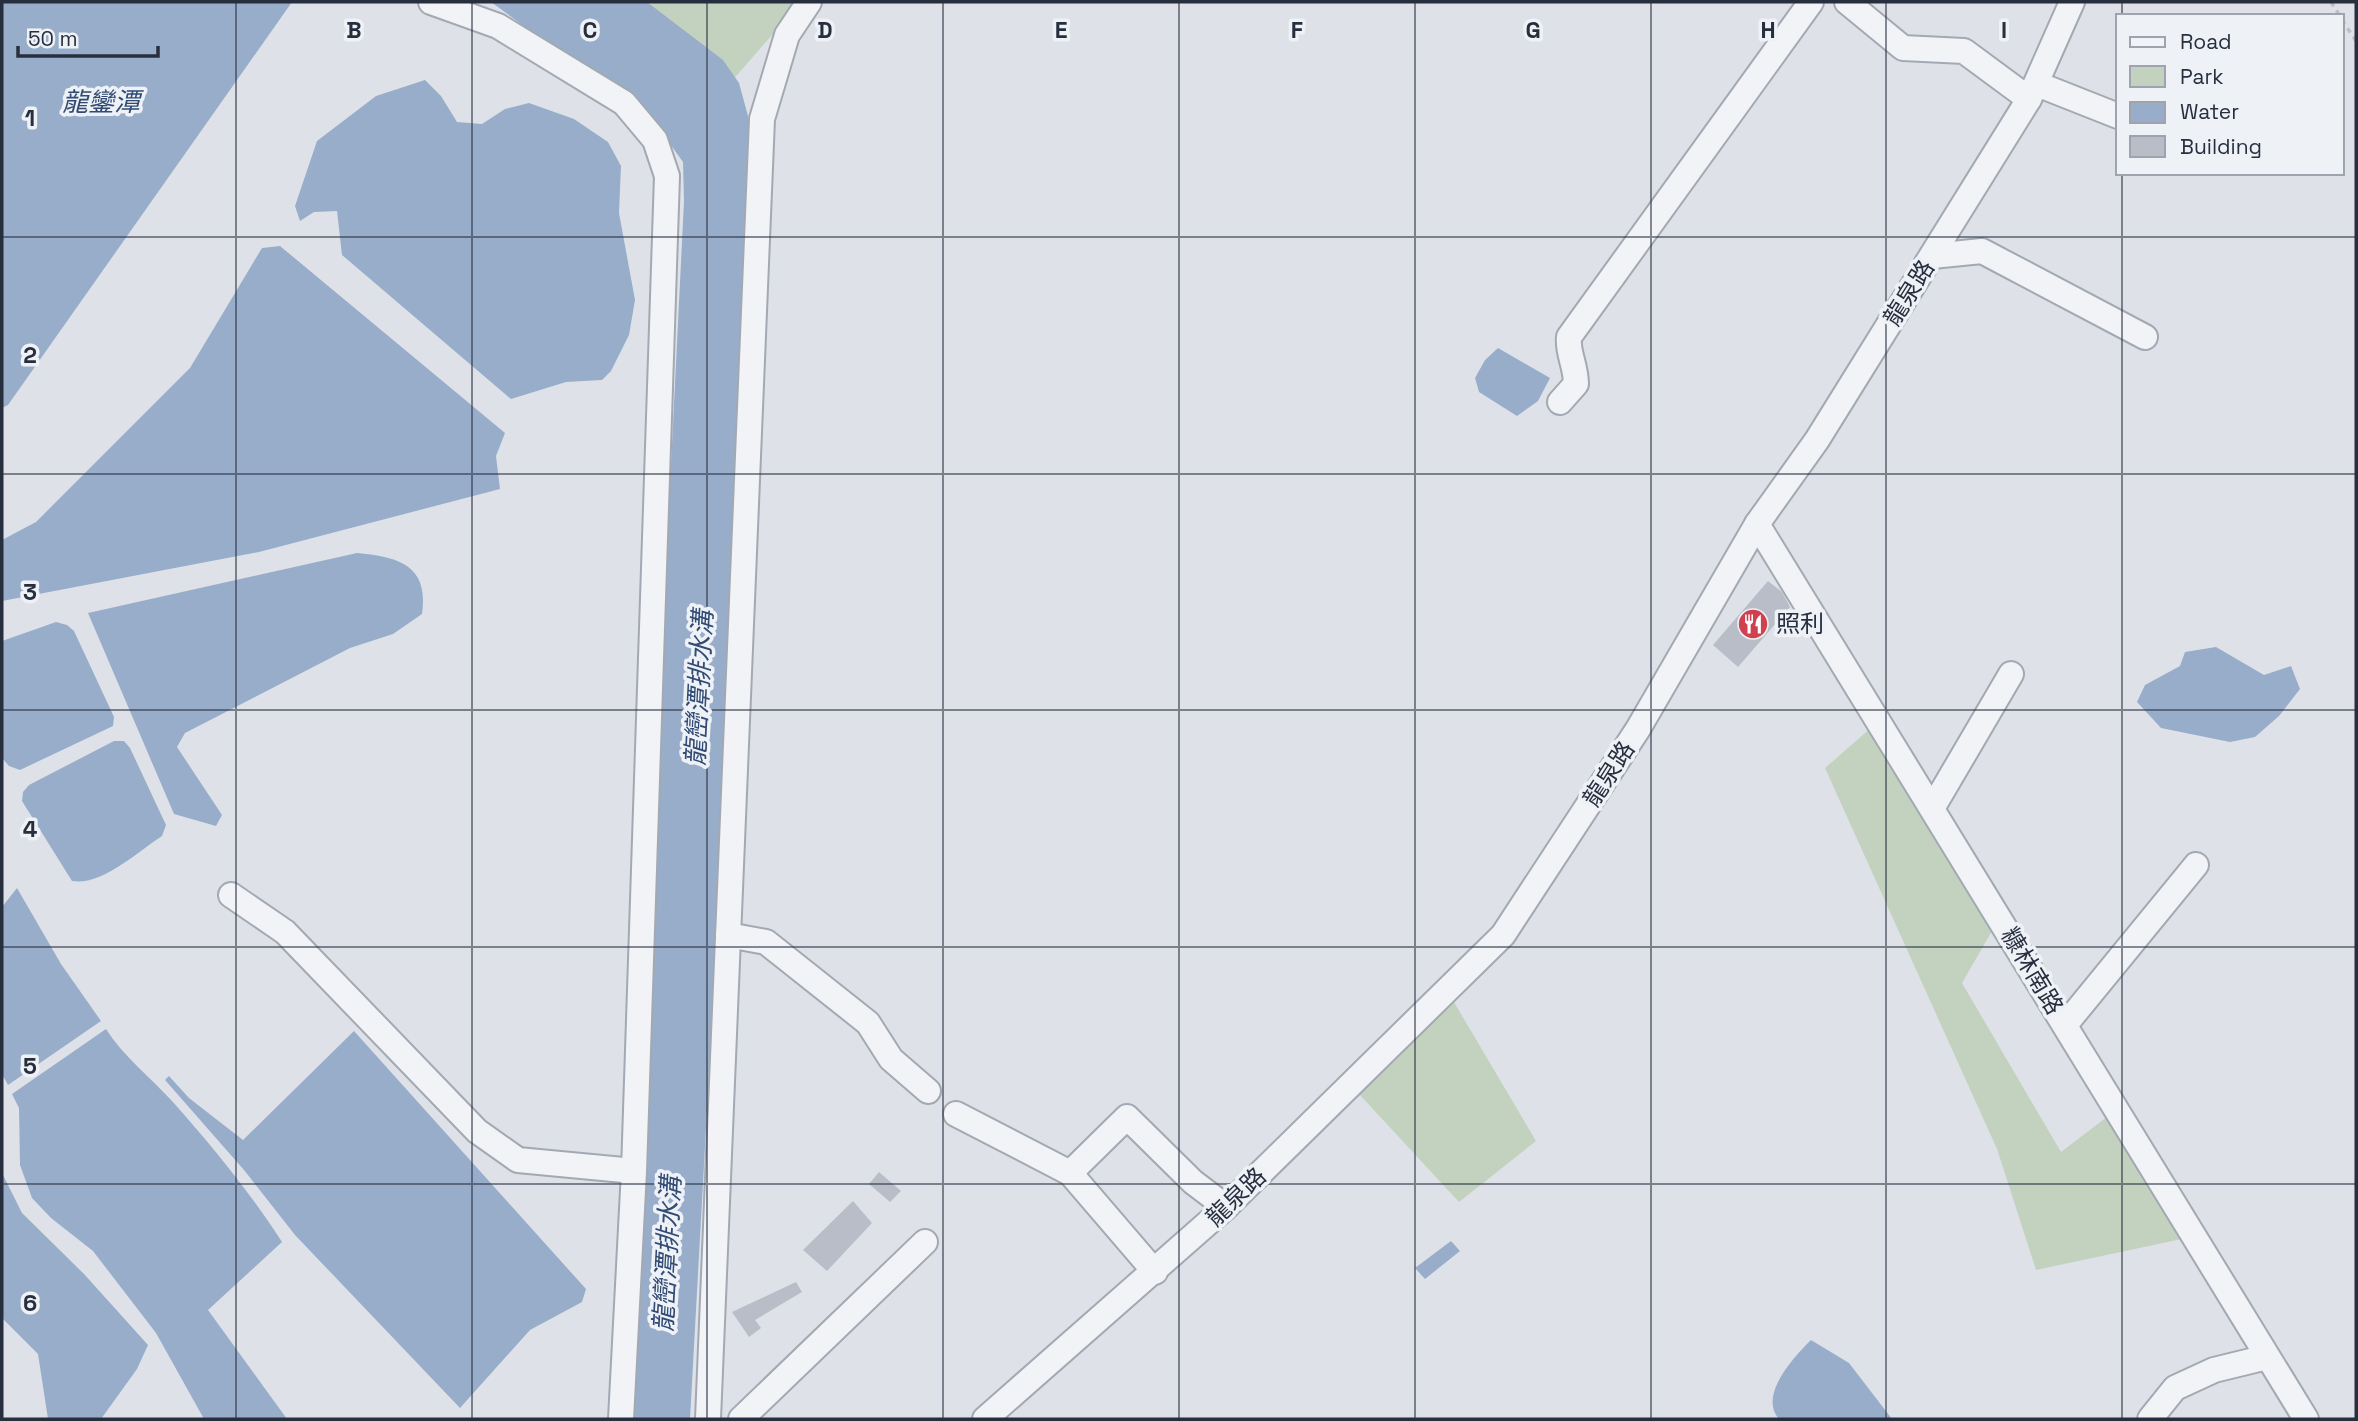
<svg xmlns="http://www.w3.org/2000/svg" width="2358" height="1421" font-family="'Space Grotesk','Noto Sans TC',sans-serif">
<rect width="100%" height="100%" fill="#dee2e8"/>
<!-- green -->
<g fill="#c3d2bf">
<polygon points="625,2 801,2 730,83"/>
<polygon points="1880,720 2000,917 1962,983 2061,1152 2116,1110 2196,1236 2036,1270 1997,1149 1825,768"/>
<polygon points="1451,997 1536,1141 1459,1202 1359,1094"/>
</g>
<!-- water -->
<g fill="#98adc9">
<polygon points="2,2 292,2 8,405 2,408"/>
<polygon points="491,2 647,2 723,60 739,83 754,138 756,221 690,1419 624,1419 684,201 683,162 653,120"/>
<polygon points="425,80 441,96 457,122 482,124 505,109 529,103 574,119 608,142 621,166 619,213 635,300 629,335 611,371 602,380 566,382 511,399 342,255 337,211 314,212 300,221 295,206 317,141 376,96"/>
<polygon points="280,246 505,433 496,456 500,489 259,552 2,601 2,540 36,522 190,368 262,248"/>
<polygon points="1498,348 1550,378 1538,401 1517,416 1479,392 1475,378 1485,360"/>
<path d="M357 553C399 557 429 565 422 614L393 634 350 648 185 733 177 747 222 815 216 826 174 814 88 613Z"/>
<polygon points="56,622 67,625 74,631 114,717 113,726 20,770 9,766 2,758 2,641"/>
<polygon points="2216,647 2264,675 2291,666 2300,689 2279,716 2255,737 2230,742 2161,728 2137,702 2145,685 2180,666 2185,652"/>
<path d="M114 741H124L130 748 166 825 162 836C137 852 102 886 72 881L22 801 23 792 29 785Z"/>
<polygon points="17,888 61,964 101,1021 8,1085 2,1074 2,907"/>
<path d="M106 1029C124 1057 150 1077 172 1101 212 1146 249 1191 282 1242L208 1310 287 1419H204L156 1333 93 1251 51 1218 32 1198 20 1165 19 1108 12 1094Z"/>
<polygon points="354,1031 586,1289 582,1302 530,1330 460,1408 295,1235 244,1170 165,1080 169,1076 189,1098 243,1140"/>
<polygon points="2,1173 22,1213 84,1274 148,1345 137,1369 101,1419 48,1419 38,1354 3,1319"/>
<polygon points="1451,1241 1460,1251 1425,1279 1415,1268"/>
<path d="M1811 1340 1849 1363 1892 1419H1779C1758 1395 1794 1357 1811 1340Z"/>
</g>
<!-- building -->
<g fill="#b8bdc8">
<polygon points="1768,581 1782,592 1790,607 1738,667 1713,645"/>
<polygon points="879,1172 901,1191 890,1202 869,1184"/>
<polygon points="853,1201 872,1223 827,1271 803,1250"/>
<polygon points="796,1282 802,1292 755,1320 761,1328 749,1337 732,1312"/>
</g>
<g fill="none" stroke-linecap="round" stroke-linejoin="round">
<!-- minor casing -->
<g stroke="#a3a9b2" stroke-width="28">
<g id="minor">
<polyline points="431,2 498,26 624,103 655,140 667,176 634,1171 621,1419"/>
<polyline points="1847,2 1903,48 1964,51 2029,99"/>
<polyline points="2037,84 2118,116"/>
<polyline points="1932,256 1982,251 2145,337"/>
<path d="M1560 402 1576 384C1576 366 1567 352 1569 337L1811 2"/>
<polyline points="1757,524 2306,1419"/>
<polyline points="1933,807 2011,674"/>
<polyline points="231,895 285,932 477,1131 518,1160 634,1171"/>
<polyline points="728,935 766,942 868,1023 891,1059 928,1091"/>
<polyline points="2065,1025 2196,865"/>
<polyline points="956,1114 1070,1173 1155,1272"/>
<polyline points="1070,1173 1127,1117 1193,1182 1226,1207"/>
<polyline points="708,1419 762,119 787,35 809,2"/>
<polyline points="741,1419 925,1242"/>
<polyline points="985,1419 1226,1207 1503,935 1638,729 1757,524 1817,440 2029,99 2072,2"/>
<polyline points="2150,1419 2175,1388 2214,1370 2267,1357"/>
</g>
</g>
<!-- path -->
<g stroke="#bcc0c6" stroke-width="3.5" stroke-dasharray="5 5" stroke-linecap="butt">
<polyline points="2331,2 2340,16"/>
<polyline points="2342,20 2356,41"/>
</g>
<!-- minor -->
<use href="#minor" stroke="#f1f3f6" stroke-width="24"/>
</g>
<!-- grid -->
<path fill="none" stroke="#272f3f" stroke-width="2" stroke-opacity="0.55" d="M236 2V1419M472 2V1419M707 2V1419M943 2V1419M1179 2V1419M1415 2V1419M1651 2V1419M1886 2V1419M2122 2V16M2122 173V1419M2 237H2356M2 474H2356M2 710H2356M2 947H2356M2 1184H2356"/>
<!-- icons -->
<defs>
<g id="restaurant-disc" transform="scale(1.575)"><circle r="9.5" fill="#d0404e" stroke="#eef1f6"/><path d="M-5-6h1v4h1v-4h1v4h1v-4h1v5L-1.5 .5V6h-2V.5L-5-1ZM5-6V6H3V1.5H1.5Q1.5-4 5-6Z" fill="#fff"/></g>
</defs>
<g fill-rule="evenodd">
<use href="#restaurant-disc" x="1753" y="624"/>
</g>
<g text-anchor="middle" stroke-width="7" stroke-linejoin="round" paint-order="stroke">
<!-- street labels -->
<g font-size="24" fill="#272f3f" stroke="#eef1f6">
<text transform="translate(1909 293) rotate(-58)" y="8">龍泉路</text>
<text transform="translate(1609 774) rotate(-57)" y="8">龍泉路</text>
<text transform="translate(2032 971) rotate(59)" y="8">糠林南路</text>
<text transform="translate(1236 1197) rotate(-44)" y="8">龍泉路</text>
</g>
<!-- poi labels -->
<g font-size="24" fill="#272f3f" stroke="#eef1f6" text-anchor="start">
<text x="1776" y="632">照利</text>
</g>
<!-- water labels -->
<g font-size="26" font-style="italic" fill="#314b74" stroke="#eef1f6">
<text x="101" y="111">龍鑾潭</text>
<text transform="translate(699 688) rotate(-87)" y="9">龍巒潭排水溝</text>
<text transform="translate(667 1254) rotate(-87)" y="9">龍巒潭排水溝</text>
</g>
</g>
<g font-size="23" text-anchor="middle" font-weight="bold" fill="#272f3f" stroke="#eef1f6" stroke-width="7" stroke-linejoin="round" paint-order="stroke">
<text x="354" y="38">B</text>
<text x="590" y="38">C</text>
<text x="825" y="38">D</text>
<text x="1061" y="38">E</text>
<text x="1297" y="38">F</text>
<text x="1533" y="38">G</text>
<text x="1768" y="38">H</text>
<text x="2004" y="38">I</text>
<text x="30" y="126">1</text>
<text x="30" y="363">2</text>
<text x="30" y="600">3</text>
<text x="30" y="837">4</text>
<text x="30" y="1074">5</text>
<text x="30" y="1311">6</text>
</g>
<!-- border -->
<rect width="2358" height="1421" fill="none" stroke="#272f3f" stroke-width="7"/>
<!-- legend -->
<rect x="2116" y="14" width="228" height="161" fill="#eef1f6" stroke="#9ea3ad" stroke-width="2"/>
<rect x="2130" y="37" width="35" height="10" fill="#f1f3f6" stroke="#9ea3ad" stroke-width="2"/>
<text x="2180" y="49" font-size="21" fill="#272f3f">Road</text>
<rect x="2130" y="66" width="35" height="21" fill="#c3d2bf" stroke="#9ea3ad" stroke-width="2"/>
<text x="2180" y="84" font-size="21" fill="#272f3f">Park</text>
<rect x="2130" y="102" width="35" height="21" fill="#98adc9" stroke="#9ea3ad" stroke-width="2"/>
<text x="2180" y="119" font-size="21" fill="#272f3f">Water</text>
<rect x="2130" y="136" width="35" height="21" fill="#b8bdc8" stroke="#9ea3ad" stroke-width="2"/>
<text x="2180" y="154" font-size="21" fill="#272f3f">Building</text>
<!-- scale -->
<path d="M18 46v10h140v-10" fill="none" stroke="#272f3f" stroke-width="3.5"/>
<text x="28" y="46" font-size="21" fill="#272f3f" stroke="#eef1f6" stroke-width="5" paint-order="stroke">50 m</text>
</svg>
